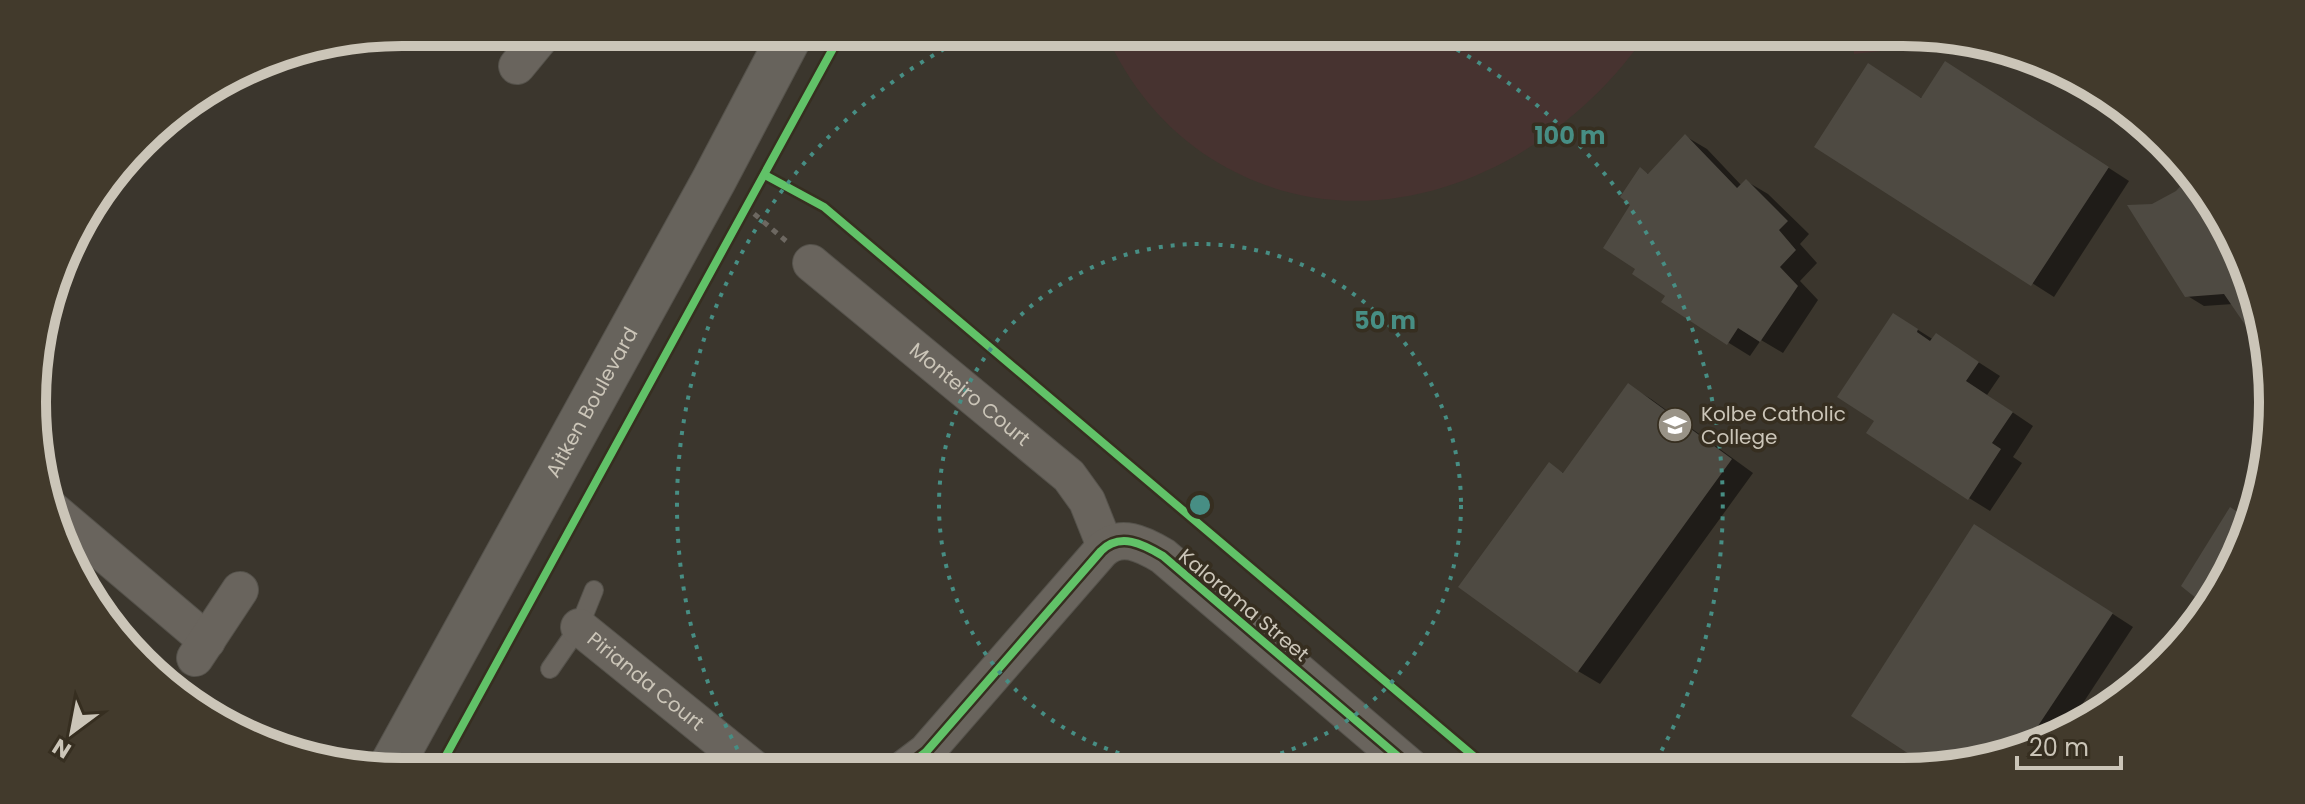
<svg xmlns="http://www.w3.org/2000/svg" width="2305" height="804" font-family="Poppins,sans-serif">
<rect width="100%" height="100%" fill="#3b362d"/>
<!-- pitch -->
<g fill="#473330">
<path d="M1105 32H1648C1553 172 1367 256 1212 159 1164 129 1128 84 1105 32Z"/>
<polygon points="1852,32 1903,32 1970,41 1854,54"/>
</g>
<!-- shadow -->
<g fill="#0007">
<polygon points="1967,76 2129,181 2054,297 1817,146"/>
<polygon points="1685,136 1707,149 1742,186 1746,181 1768,194 1809,234 1800,244 1817,263 1800,281 1818,300 1783,353 1761,340 1750,356 1729,343 1664,301 1668,296 1638,268 1633,204 1640,169 1650,175"/>
<polygon points="2190,179 2223,217 2264,335 2250,327 2233,304 2204,306 2186,295 2152,205 2177,193"/>
<polygon points="1915,328 1934,340 1958,349 2000,376 1987,395 2033,426 2013,457 2022,463 1990,511 1969,498"/>
<polygon points="1629,386 1651,399 1753,473 1600,684 1578,671 1549,465 1565,474"/>
<polygon points="1997,539 2133,627 2062,735 1952,769"/>
</g>
<!-- building -->
<g fill="#4e4a42">
<polygon points="1945,61 2109,167 2031,286 1814,147 1868,63 1921,98"/>
<polygon points="1685,134 1737,188 1746,179 1788,221 1779,230 1796,250 1780,267 1798,286 1760,342 1738,328 1727,345 1661,302 1665,296 1632,274 1635,269 1603,248 1630,205 1620,197 1640,167 1648,174"/>
<polygon points="2189,177 2199,189 2203,207 2210,202 2223,217 2251,298 2248,329 2224,294 2185,297 2127,205 2152,204 2176,191"/>
<polygon points="1893,313 1918,329 1917,332 1930,341 1936,333 1979,362 1966,381 2013,412 1992,443 2001,449 1968,500 1866,433 1874,421 1837,397"/>
<polygon points="2267,344 2270,353 2269,367 2258,357"/>
<polygon points="1628,383 1732,459 1577,673 1458,587 1549,462 1563,473"/>
<polygon points="2230,507 2251,521 2223,587 2207,607 2181,586"/>
<polygon points="1974,524 2113,613 2024,747 1952,769 1932,769 1851,716"/>
</g>
<g fill="none" stroke-linecap="round" stroke-linejoin="round">
<!-- service casing -->
<g stroke="#55524b" stroke-width="20">
<polyline id="service" points="550,669 579,627 594,590"/>
</g>
<!-- minor casing -->
<g stroke="#55524b" stroke-width="38">
<g id="minor">
<polyline points="517,66 545,32"/>
<path id="s1" d="M811 263 1069 476 1087 501 1105 546"/>
<polyline points="49,507 207,641"/>
<path id="s2" d="M579 627 757 771"/>
<polyline points="195,658 240,590"/>
<path d="M901 771 926 752 1101 551C1120 532 1143 544 1163 556L1414 770"/>
</g>
</g>
<!-- secondary casing -->
<g stroke="#55524b" stroke-width="46">
<g id="secondary">
<path id="s3" d="M389 770 714 180 792 32"/>
</g>
</g>
<!-- path -->
<polyline stroke="#6d6861" stroke-width="5" stroke-dasharray="6 6" stroke-linecap="butt" points="745,206 786,241"/>
<!-- service -->
<use href="#service" stroke="#69645d" stroke-width="18"/>
<!-- minor -->
<use href="#minor" stroke="#69645d" stroke-width="36"/>
<!-- secondary -->
<use href="#secondary" stroke="#67635c" stroke-width="44"/>
<!-- cycleway casing -->
<g stroke="#362e20" stroke-width="13">
<g id="cycleway">
<polyline points="765,175 824,207 1490,770"/>
<path d="M901 771 926 752 1101 551C1120 532 1143 544 1163 556L1414 770"/>
<polyline points="437,772 842,32"/>
</g>
</g>
<!-- cycleway -->
<use href="#cycleway" stroke="#61c268" stroke-width="8"/>
</g>
<!-- distance rings -->
<g fill="none" stroke="#478e84" stroke-width="4" stroke-dasharray="4 8">
<circle cx="1200" cy="505" r="261"/>
<path d="M749 770A523 523 0 0 1 975 33M1425 33A523 523 0 0 1 1653 766"/>
</g>
<!-- icons -->
<defs>
<g id="school-disc" transform="scale(1.8)"><circle r="9.5" fill="#999387" stroke="#362e20"/><path d="M0-5L7-2L0 1L-7-2ZM-4 1L0 2.5L4 1V4Q0 6-4 4Z" fill="#fff"/></g>
</defs>
<g fill-rule="evenodd">
<use href="#school-disc" x="1675" y="425"/>
</g>
<g text-anchor="middle" stroke-width="7" stroke-linejoin="round" paint-order="stroke">
<!-- street labels -->
<g font-size="20" fill="#cbc5b8" stroke="#362e20">
<text dy="7" stroke="none"><textPath href="#s1" startOffset="206">Monteiro Court</textPath></text>
<text dy="7" stroke="none"><textPath href="#s3" startOffset="420">Aitken Boulevard</textPath></text>
<text transform="translate(1244 605) rotate(40)" y="7">Kalorama Street</text>
<text dy="7" stroke="none"><textPath href="#s2" startOffset="86">Pirianda Court</textPath></text>
</g>
<!-- poi labels -->
<g font-size="20" fill="#cbc5b8" stroke="#362e20" text-anchor="start">
<text x="1701" y="421">Kolbe Catholic<tspan x="1701" dy="23">College</tspan></text>
</g>
</g>
<!-- crop -->
<path d="M0 0H2305V804H0ZM402 46H1903A356 356 0 0 1 2259 402V402A356 356 0 0 1 1903 758H402A356 356 0 0 1 46 402V402A356 356 0 0 1 402 46Z" fill="#423a2c" fill-rule="evenodd"/>
<path fill="none" stroke="#cbc5b8" stroke-width="10" d="M402 46H1903A356 356 0 0 1 2259 402V402A356 356 0 0 1 1903 758H402A356 356 0 0 1 46 402V402A356 356 0 0 1 402 46Z"/>
<circle cx="1200" cy="505" r="12" fill="#478e84" stroke="#362e20" stroke-width="4"/>
<g font-size="24" text-anchor="middle" font-weight="bold" fill="#478e84" stroke="#362e20" stroke-width="7" stroke-linejoin="round" paint-order="stroke">
<text x="1570" y="144">100 m</text>
<text x="1385" y="329">50 m</text>
</g>
<!-- north arrow -->
<g transform="translate(72 732) rotate(212)" stroke="#362e20" stroke-width="6" paint-order="stroke">
<path d="M0-6L14 30L0 20L-14 30Z" fill="#cbc5b8"/>
<text y="-12" font-size="22" font-weight="bold" text-anchor="middle" fill="#cbc5b8">N</text>
</g>
<!-- scale -->
<path d="M2017 756v12h104v-12" fill="none" stroke="#cbc5b8" stroke-width="4"/>
<text x="2029" y="756" font-size="24" fill="#cbc5b8" stroke="#362e20" stroke-width="6" paint-order="stroke">20 m</text>
</svg>
